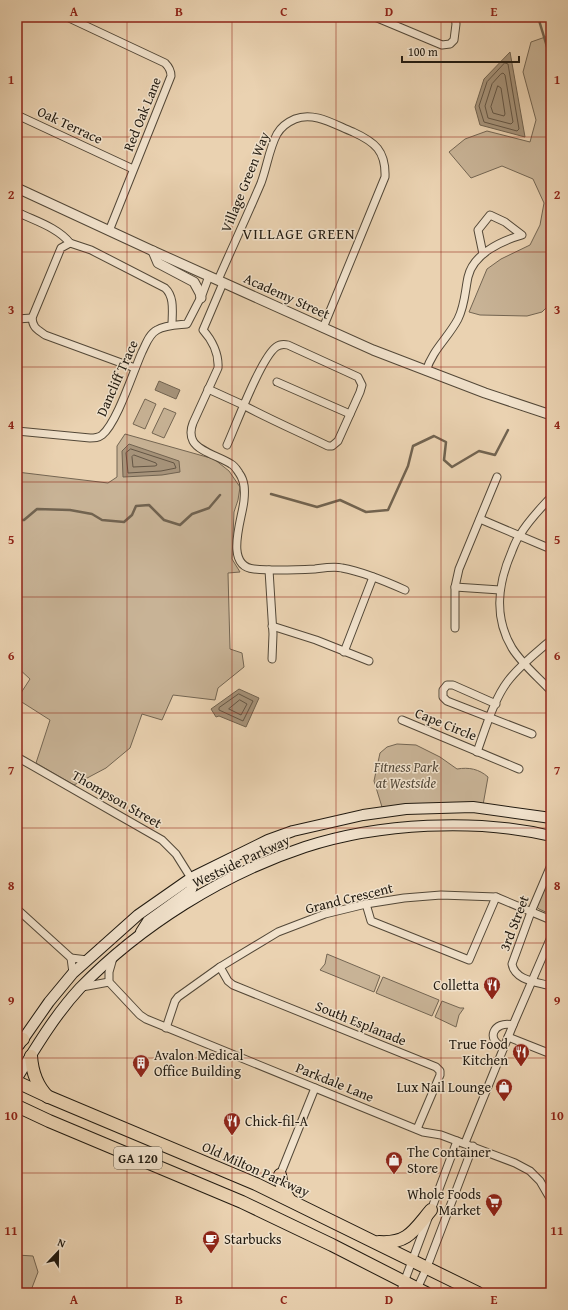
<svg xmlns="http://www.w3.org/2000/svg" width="568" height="1310" font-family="'Gentium Book Plus',serif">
<rect width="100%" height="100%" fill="#ead2b1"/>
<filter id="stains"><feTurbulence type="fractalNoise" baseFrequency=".005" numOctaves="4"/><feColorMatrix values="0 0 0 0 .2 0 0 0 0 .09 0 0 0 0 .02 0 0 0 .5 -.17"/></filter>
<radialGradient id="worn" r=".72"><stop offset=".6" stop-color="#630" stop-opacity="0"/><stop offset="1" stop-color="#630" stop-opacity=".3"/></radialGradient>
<!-- green -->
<g fill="#c8b396" stroke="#746653">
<polygon points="551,35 551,303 542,312 527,316 480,315 469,312 487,269 501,259 530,245 540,225 544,203 533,179 502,166 471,178 449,152 465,139 487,131 530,142 536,120 523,72 531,42"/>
<polygon points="145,399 156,404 145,429 133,424"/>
<polygon points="164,408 176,413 164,438 152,433"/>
<polygon points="125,434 214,459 229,471 240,487 238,500 234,512 232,559 240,572 228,573 230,649 242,653 244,667 218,688 215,700 173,695 162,720 142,714 130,748 106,768 74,785 36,763 50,720 17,699 30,679 17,667 17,657 20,650 17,648 17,472 108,483 117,477 117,446"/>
<path d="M397 744 416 745 440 757 457 769C469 767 479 769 488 777L483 805 433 804 382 807 374 781 380 753 387 747Z"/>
<polygon points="551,872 551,913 550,914 539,909 537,907"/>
<polygon points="327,954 380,976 374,992 320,970 325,964"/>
<polygon points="383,977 439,1000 432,1016 376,993"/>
<polygon points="442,1001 460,1008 464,1008 459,1015 456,1027 435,1017"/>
<polygon points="17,1255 33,1256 38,1272 30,1293 17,1293"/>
</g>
<!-- water -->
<g fill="#a6937a" stroke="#716350">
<polygon points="510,52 525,137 480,125 475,107 484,79"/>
<polygon points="159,381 180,390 176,399 155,390"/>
<polygon points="129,444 179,461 180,472 162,475 123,477 122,451"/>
<polygon points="239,689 259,698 246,727 219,716 216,717 211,709"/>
</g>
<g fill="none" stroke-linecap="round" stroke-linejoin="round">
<!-- shore -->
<g stroke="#645645" stroke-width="1">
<polygon points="505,63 508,64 519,129 517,131 484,122 479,106 487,82"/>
<polygon points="501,74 503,73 505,75 513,122 511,124 488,118 485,106 492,84"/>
<polygon points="498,86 501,88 505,114 504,116 493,113 491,107"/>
<polygon points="131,449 174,463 176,468 161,471 128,473 126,453"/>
<polygon points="134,455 156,463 157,465 155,466 133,467 132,457"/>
<polygon points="239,694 253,701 243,721 219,710 219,708"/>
<polygon points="240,700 247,704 241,715 229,709"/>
</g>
<!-- stream -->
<g stroke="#716350" stroke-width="2.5">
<polyline points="538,17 551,60"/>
<polyline points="271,494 317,507 340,500 366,512 388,510 408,466 413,446 434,436 446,442 444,460 452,467 479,451 495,455 508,430"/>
<polyline points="17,520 24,520 37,509 70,510 92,514 102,520 124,522 132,515 136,506 149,505 164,520 180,525 192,514 209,508 220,495"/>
</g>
<!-- minor casing -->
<g stroke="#534838" stroke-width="9">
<g id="minor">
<path d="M67 17 165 63C169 67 171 70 171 76L109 231"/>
<polyline points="375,17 442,45 450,44 454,40 456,24 455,17"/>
<polyline points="17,115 133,169"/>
<path d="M17 212C35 221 57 227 70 243"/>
<path d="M218 280C232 248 247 216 261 183 267 167 269 149 277 134 281 127 288 122 295 119 314 111 335 125 353 132 375 142 386 151 385 177L323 328"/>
<path d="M223 283 203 330C212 340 219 354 218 368L193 423C191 428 190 435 193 441 199 452 221 457 231 464 235 466 237 470 239 473 245 481 245 490 244 500 243 517 223 566 254 569 274 571 295 570 315 569 323 568 334 566 342 568 364 572 385 581 405 590"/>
<polyline points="17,319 32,318"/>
<path d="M135 368 45 335C37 329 33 328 32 318L61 248 70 243 91 250 165 288C175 297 172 313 172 325"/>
<path d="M426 371C433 349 448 338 458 319 465 305 465 291 468 277 473 254 501 241 522 235L505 222 490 215 478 230 483 254"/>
<polyline points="277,382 350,414"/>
<path d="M208 389 241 404C269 419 299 432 328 446H332L338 441 360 392 362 385 358 377 288 345C284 344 280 344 276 347 261 358 236 425 227 445"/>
<path d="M17 431 90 438C95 438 98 438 102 435 117 423 133 372 142 352 146 344 149 334 157 330 165 325 178 325 187 324L202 295 209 276"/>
<path d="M551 497C540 509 528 521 520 535 516 540 514 546 512 551 498 583 493 616 512 648 522 664 538 677 551 691"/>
<polyline points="480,519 551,549"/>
<polyline points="269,570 273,634 272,659"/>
<polyline points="455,587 500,590"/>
<polyline points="272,626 316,640 369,661"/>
<polyline points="455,628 455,587 459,569 497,477"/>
<polyline points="344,652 373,577"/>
<polyline points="496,704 453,685 447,685 443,690 443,697 447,701 532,734"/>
<polyline points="402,720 519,769"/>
<path d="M477 752C485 730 494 699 508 681 520 665 536 653 551 640"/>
<polyline points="17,757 162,840 176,854 191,878"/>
<path d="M551 865 531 912 512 964C515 981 538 982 551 986"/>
<polyline points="366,904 371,921 469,960 496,897"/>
<polyline points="17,909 71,958 73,973"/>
<polyline points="71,958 87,960"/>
<polyline points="113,958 109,972 109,982 140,1015 146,1019 423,1132 441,1135 515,1163 530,1171 540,1181 551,1200"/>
<polyline points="220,967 228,981 233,985 436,1067 440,1071 440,1075 417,1129"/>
<polyline points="82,987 109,982"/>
<polyline points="166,1028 175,1001 178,997 220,967 278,932 325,914 366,904 404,898 441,895 496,897 551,920"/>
<polyline points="508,1037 551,1054"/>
<path d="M504 1047C485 1041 493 1020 513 1025"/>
<polyline points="465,1143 513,1025 551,937"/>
<polyline points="280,1175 315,1088"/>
<polyline points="416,1291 427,1267 473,1146"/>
<polyline points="400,1293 457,1141"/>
</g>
</g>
<!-- tertiary casing -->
<g stroke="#534838" stroke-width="11">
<g id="tertiary">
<polyline points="17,188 153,251 373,350 485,393 551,415"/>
<polyline points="153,251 158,263 194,282 200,293 201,298"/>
</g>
</g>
<!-- secondary casing -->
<g stroke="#211a10" stroke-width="12">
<g id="secondary">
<polyline points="141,932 148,921 191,890 192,887 191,878"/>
<polyline points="19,1045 49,1002 73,973 138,915 191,878 268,840 293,831 363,815 406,809 473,807 551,818"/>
<path d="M17 1078C36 1047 55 1015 80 988 140 926 223 874 305 847 379 823 476 818 551 836"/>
</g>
</g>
<!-- trunk casing -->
<g stroke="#211a10" stroke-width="14">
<g id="trunk">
<polyline points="17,1043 23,1039"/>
<path d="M31 1056C32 1071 37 1086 48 1097"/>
<polyline points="17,1082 49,1097 256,1184 478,1293"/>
<polyline points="17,1106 49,1121 242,1202 332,1245 426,1293"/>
<polyline points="280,1175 282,1187 289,1199"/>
<path d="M379 1242C408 1244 414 1230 431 1210"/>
</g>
</g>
<!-- minor -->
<use href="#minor" stroke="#f1e2cc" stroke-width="7"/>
<!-- tertiary -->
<use href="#tertiary" stroke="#f1e2cc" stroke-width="9"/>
<!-- secondary -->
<use href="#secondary" stroke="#f1e2cc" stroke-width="10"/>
<!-- trunk -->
<use href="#trunk" stroke="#ead2b1" stroke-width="12"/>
</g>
<!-- grid -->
<path fill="none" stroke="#8f2418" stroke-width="1" stroke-opacity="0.55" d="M127 17V1293M232 17V1293M336 17V1293M441 17V1293M17 137H551M17 252H551M17 367H551M17 482H551M17 597H551M17 713H551M17 828H551M17 943H551M17 1058H551M17 1173H551"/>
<!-- icons -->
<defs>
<g id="restaurant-pin" transform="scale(0.9)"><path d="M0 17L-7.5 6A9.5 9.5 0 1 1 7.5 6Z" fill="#8f2418" stroke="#f1e2cc"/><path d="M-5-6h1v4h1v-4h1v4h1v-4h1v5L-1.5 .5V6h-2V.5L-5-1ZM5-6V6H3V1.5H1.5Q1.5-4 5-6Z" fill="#fff"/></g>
<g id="building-pin" transform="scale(0.9)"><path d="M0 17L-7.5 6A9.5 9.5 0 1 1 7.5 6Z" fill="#8f2418" stroke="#f1e2cc"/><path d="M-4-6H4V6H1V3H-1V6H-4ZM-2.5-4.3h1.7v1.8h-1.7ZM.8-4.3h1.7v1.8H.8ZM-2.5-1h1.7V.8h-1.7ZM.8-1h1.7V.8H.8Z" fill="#fff"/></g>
<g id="shop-pin" transform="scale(0.9)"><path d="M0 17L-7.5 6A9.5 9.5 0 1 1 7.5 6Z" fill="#8f2418" stroke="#f1e2cc"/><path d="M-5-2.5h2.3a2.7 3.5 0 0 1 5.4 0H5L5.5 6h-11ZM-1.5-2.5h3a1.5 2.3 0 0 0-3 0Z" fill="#fff"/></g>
<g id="supermarket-pin" transform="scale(0.9)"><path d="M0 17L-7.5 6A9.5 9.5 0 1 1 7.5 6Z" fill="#8f2418" stroke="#f1e2cc"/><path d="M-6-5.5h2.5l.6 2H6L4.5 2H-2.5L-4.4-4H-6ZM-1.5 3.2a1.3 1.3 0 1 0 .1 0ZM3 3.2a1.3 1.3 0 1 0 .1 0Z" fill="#fff"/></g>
<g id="cafe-pin" transform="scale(0.9)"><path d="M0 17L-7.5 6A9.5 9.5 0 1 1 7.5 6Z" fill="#8f2418" stroke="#f1e2cc"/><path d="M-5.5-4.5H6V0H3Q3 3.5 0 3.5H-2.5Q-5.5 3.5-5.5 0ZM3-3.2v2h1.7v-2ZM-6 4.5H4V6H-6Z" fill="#fff"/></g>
</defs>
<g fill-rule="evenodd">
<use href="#restaurant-pin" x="492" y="985"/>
<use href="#restaurant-pin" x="521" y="1052"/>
<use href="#building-pin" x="141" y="1063"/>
<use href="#shop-pin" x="504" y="1087"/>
<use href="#restaurant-pin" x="232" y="1121"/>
<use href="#shop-pin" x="394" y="1160"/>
<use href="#supermarket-pin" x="494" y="1202"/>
<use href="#cafe-pin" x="211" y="1239"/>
</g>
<g text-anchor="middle" stroke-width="3" stroke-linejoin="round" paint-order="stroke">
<!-- shield labels -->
<rect fill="#f1e2cc" stroke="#5f5648" stroke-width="1" x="114" y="1147" width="48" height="22" rx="3"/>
<g font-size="13" font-weight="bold" fill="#211a10">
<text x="138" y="1163">GA 120</text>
</g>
<!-- street labels -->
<g font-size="14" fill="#211a10" stroke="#f1e2cc">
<text transform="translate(142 114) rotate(-68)" y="5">Red Oak Lane</text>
<text transform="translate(70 125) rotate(25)" y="5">Oak Terrace</text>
<text transform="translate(245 182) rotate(-68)" y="5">Village Green Way</text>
<text transform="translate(287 296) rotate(24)" y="5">Academy Street</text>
<text transform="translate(117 378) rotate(-66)" y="5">Dancliff Trace</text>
<text transform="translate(446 724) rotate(22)" y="5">Cape Circle</text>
<text transform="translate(117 799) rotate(30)" y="5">Thompson Street</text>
<text transform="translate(241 861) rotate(-25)" y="5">Westside Parkway</text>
<text transform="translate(349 898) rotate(-14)" y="5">Grand Crescent</text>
<text transform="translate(514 923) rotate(-69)" y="5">3rd Street</text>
<text transform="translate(361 1023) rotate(22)" y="5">South Esplanade</text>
<text transform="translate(335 1082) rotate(22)" y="5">Parkdale Lane</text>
<text transform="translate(256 1169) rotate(24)" y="5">Old Milton Parkway</text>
</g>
<!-- park labels -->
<g font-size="14" font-style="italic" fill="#534838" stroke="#f1e2cc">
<text x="406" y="772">Fitness Park<tspan x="406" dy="16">at Westside</tspan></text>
</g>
<!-- poi labels -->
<g font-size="14" fill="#211a10" stroke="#f1e2cc" text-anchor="end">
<text x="479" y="990">Colletta</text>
<text x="508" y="1049">True Food<tspan x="508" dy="16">Kitchen</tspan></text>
<text x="154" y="1060" text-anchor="start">Avalon Medical<tspan x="154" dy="16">Office Building</tspan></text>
<text x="491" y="1092">Lux Nail Lounge</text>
<text x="245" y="1126" text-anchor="start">Chick-fil-A</text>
<text x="407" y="1157" text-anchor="start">The Container<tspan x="407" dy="16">Store</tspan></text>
<text x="481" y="1199">Whole Foods<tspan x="481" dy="16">Market</tspan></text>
<text x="224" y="1244" text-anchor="start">Starbucks</text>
</g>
<!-- neighbourhood labels -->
<g font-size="15" letter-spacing="1" fill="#211a10" stroke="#f1e2cc">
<text x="299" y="239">VILLAGE GREEN</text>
</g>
</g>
<!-- margin -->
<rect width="568" height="1310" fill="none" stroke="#ead2b1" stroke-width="44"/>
<!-- north arrow -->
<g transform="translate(58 1252) rotate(22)" stroke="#f1e2cc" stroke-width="3" paint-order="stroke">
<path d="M0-3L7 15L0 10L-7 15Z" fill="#211a10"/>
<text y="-6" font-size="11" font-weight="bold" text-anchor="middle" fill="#211a10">N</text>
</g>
<!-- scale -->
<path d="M402 56v6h117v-6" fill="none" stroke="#211a10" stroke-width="2"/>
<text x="408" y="56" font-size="12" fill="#211a10" stroke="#f1e2cc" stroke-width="3" paint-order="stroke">100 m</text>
<rect x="22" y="22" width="524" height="1266" fill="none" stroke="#8f2418" stroke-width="1.5"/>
<g font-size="13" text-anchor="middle" font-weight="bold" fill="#8f2418">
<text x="74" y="16">A</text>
<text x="179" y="16">B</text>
<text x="284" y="16">C</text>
<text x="389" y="16">D</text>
<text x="494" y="16">E</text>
<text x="11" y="84">1</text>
<text x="557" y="84">1</text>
<text x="11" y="199">2</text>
<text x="557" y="199">2</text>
<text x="11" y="314">3</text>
<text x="557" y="314">3</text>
<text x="11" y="429">4</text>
<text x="557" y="429">4</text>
<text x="11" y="544">5</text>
<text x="557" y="544">5</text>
<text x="11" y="660">6</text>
<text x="557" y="660">6</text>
<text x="11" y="775">7</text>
<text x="557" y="775">7</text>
<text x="11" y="890">8</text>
<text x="557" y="890">8</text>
<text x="11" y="1005">9</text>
<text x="557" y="1005">9</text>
<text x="11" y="1120">10</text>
<text x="557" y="1120">10</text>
<text x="11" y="1235">11</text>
<text x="557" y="1235">11</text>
<text x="74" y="1304">A</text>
<text x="179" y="1304">B</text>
<text x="284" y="1304">C</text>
<text x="389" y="1304">D</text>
<text x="494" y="1304">E</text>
</g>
<rect width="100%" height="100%" filter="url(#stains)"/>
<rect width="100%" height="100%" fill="url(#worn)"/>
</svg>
